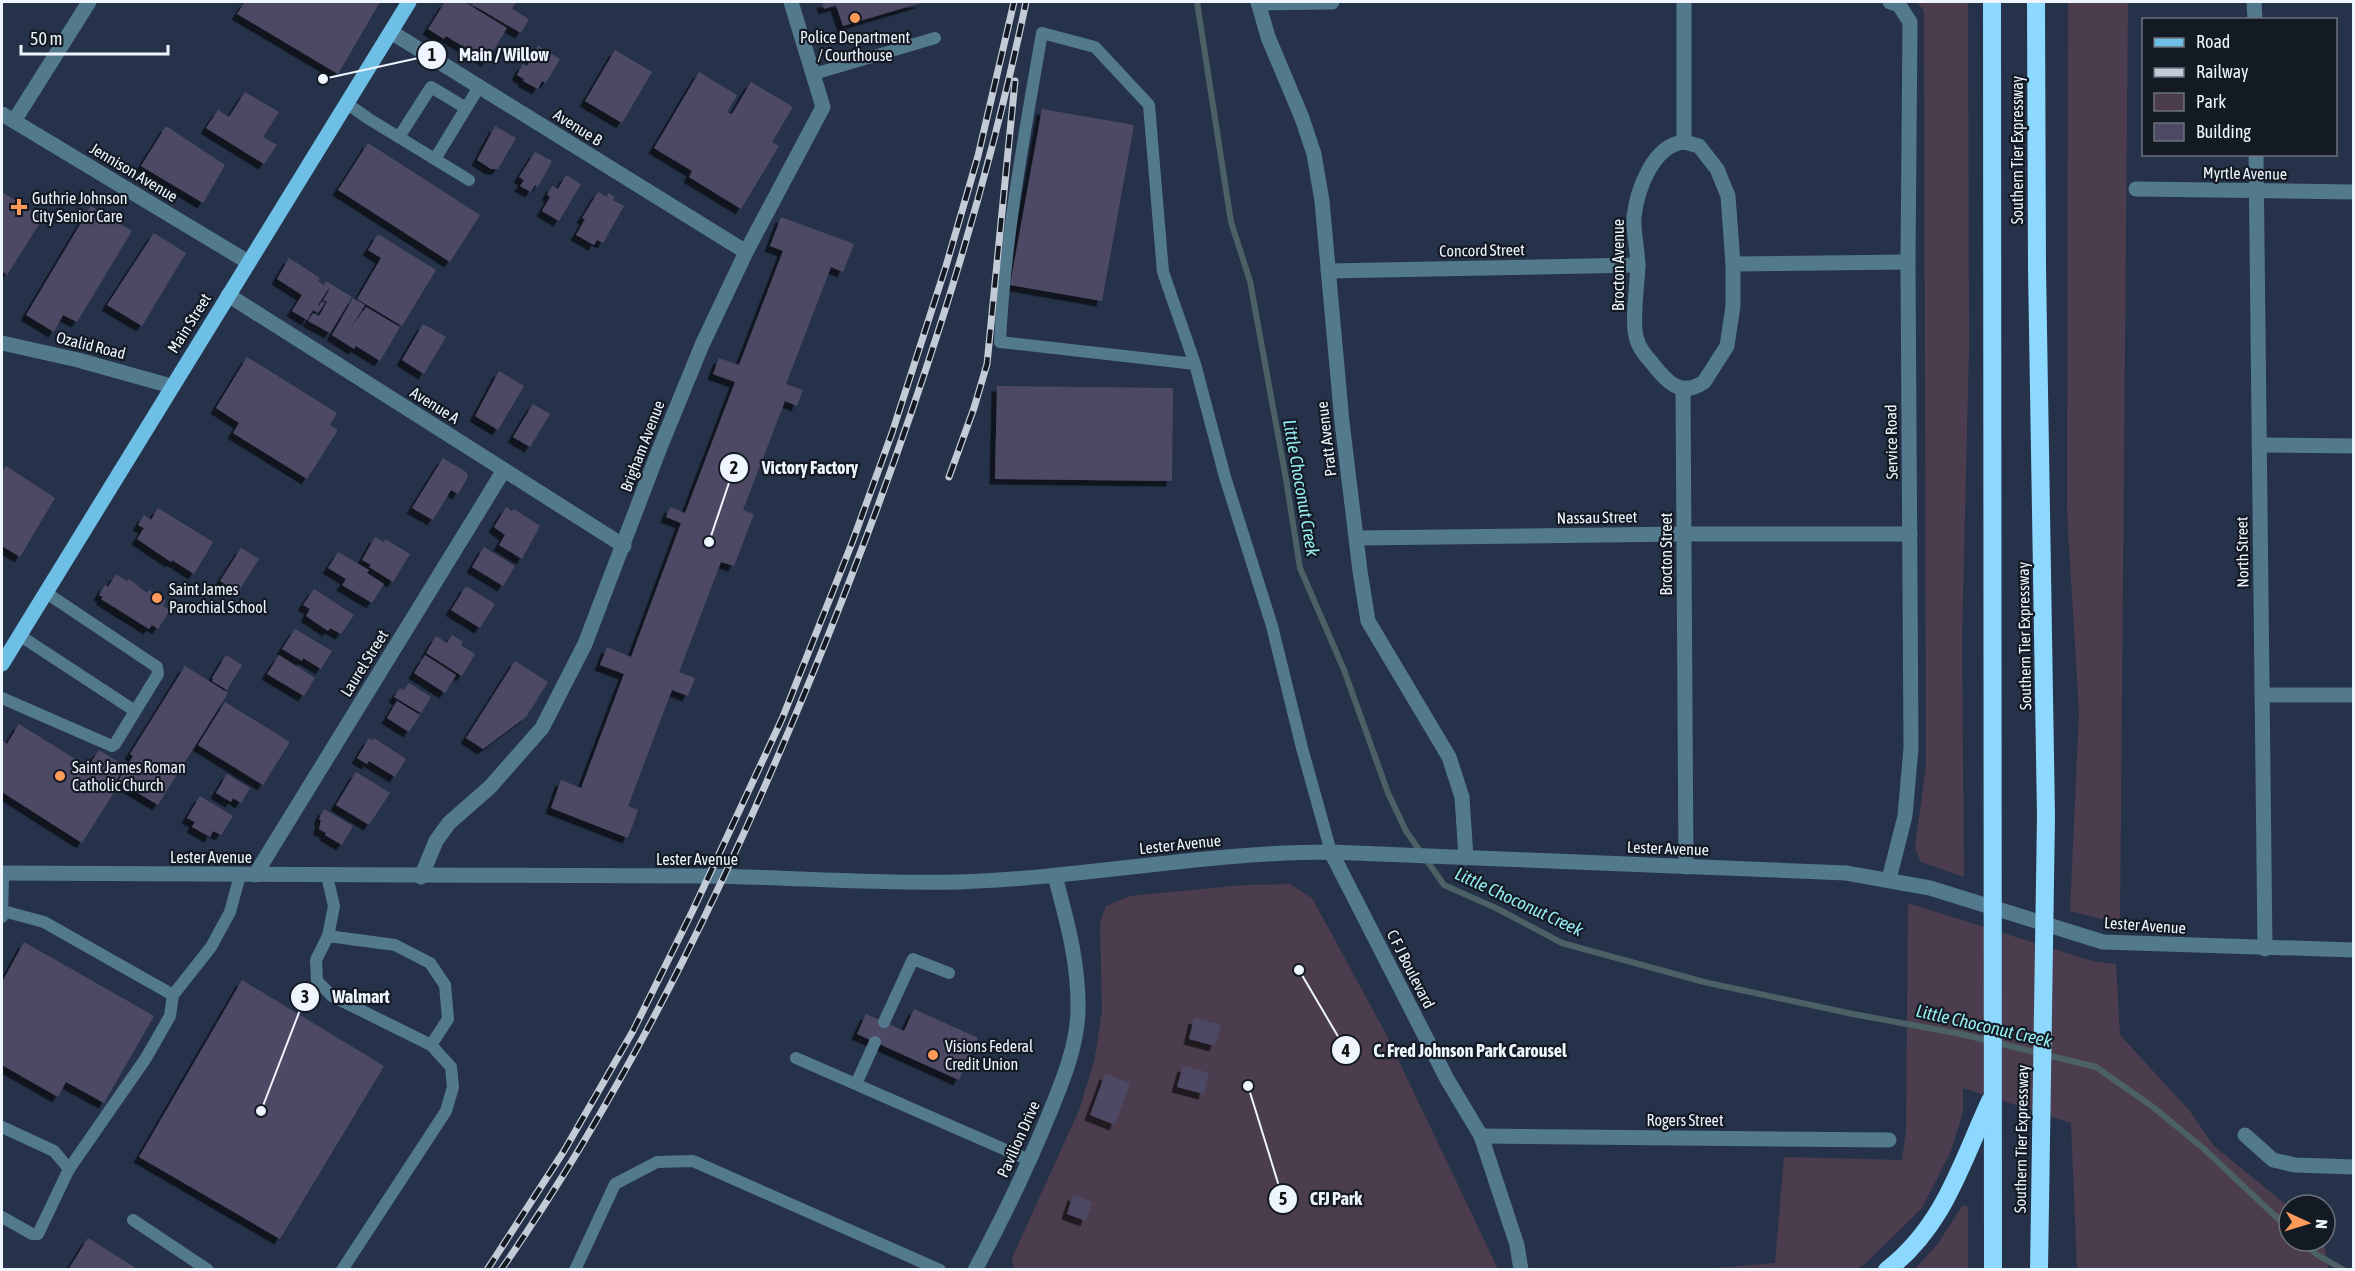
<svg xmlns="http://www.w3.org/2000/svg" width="2355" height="1271" font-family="'Asap Condensed',sans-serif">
<defs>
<filter id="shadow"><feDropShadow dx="-5.5" dy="5.5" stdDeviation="0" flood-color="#0009"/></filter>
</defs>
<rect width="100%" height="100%" fill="#253249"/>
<!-- green -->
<g fill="#4c3d4e">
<polygon points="1917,2 1968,2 1969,348 1962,640 1964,877 1921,862 1915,848 1926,765 1924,11"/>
<polygon points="2068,2 2128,2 2120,924 2070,911 2079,713 2067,512"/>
<polygon points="1290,884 1312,898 1386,1034 1498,1269 1014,1270 1012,1258 1079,1110 1094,1062 1102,1012 1100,923 1106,906 1130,896 1243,885"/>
<polygon points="1908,903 2092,961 2116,964 2120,1035 2189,1110 2214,1146 2289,1207 2289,1241 2324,1242 2328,1269 2077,1269 2071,1123 1963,1088 1963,1112 1951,1151 1922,1208 1866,1263 1856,1270 1691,1270 1775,1263 1784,1157 1902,1160 1906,1131"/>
<polygon points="1963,1205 1968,1207 1968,1269 1915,1269 1937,1245"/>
</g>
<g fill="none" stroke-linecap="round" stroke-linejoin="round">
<!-- stream -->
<g stroke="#4c6165" stroke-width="6">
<polyline points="1197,2 1231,222 1250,281 1286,479 1300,568 1344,670 1388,793 1406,831 1444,885 1498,909 1562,943 1704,982 1853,1014 1961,1034 2096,1067 2153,1107 2203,1148 2289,1229"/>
<polyline points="2302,1241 2316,1254 2344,1270"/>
</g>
</g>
<!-- building -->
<g fill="#4e4a65" filter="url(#shadow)">
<polygon points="245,2 380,2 338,74 237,14"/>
<polygon points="445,2 467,2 466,3 507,28 487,61 446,36 444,39 428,29"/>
<polygon points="472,2 516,2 512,9 529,19 521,33 471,4"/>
<polygon points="822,2 924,2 843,26 836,5 824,9"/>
<polygon points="538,46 560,59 546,83 542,81 538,89 523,81 524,79 517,75 523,64 527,66"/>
<polygon points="615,50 652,72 622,123 585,101"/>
<polygon points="699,72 737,95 727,113 732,114 751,82 793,107 772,142 779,146 741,209 689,177 692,171 654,148"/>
<polygon points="245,92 279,112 263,137 277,145 264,164 206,128 218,110 229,117"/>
<polygon points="1042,109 1134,125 1102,301 1010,285"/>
<polygon points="166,126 225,165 203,203 141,166"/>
<polygon points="495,126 516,138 498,169 491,169 477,160"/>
<polygon points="368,143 480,215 450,262 338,190"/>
<polygon points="535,152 552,161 538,187 535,185 531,192 520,186 524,180 519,177"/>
<polygon points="566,175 581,184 559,221 542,211 550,197 547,195 552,186 558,189"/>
<polygon points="2,192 43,218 7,275 2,271"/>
<polygon points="598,192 607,197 608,193 615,197 613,200 624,206 603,243 597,240 594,245 576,235 585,219 582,218"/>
<polygon points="91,206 132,231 77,322 63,315 54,332 26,315"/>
<polygon points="781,217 854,244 843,272 831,267 786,384 803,390 797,406 785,401 743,510 754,514 734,566 721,562 679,672 695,678 688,696 672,690 628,806 638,810 628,838 551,808 561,780 581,788 624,674 600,665 607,647 631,657 681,523 666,517 670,507 685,513 735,382 713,374 719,358 739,365 783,251 770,246"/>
<polygon points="154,233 186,253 142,326 107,305"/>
<polygon points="378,234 436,270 402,326 357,299 381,258 368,250"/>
<polygon points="289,258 320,278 318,281 324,285 326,281 352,297 330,333 308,321 313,313 319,316 327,302 323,300 330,289 329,288 318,305 319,306 322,301 325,303 318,313 313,310 307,320 292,311 302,295 277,279"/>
<polygon points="353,298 365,305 350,329 366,307 400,327 380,361 356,346 354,349 332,335"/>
<polygon points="423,324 446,337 424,374 402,360"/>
<polygon points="247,357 337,413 330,425 338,430 307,479 233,433 239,423 216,408"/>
<polygon points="499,371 524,386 498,430 475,416"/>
<polygon points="997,386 1173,388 1172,481 995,479"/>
<polygon points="533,404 550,414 530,447 513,437"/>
<polygon points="443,458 466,472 468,477 458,494 451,490 433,520 412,508"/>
<polygon points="6,466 55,498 20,557 2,546 2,472"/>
<polygon points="506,507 512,511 514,509 540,526 522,559 499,545 505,535 494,527"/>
<polygon points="158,508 213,542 194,574 172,560 171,562 137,539 144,528 138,525 144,515 151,520"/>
<polygon points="375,537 384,542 385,539 410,554 393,582 369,567 371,565 362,560"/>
<polygon points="484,547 515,566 503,586 472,567"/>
<polygon points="241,548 259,559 238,592 220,581"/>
<polygon points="338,552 369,570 367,573 384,584 372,603 342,585 346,579 328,568"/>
<polygon points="116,574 127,581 129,579 147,593 149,590 166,601 163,606 170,610 158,629 152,625 149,629 101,599 103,597 99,595 105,585 108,587"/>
<polygon points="466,586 495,604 480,628 451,610"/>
<polygon points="314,589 354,615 341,634 330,628 328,631 306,616 310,609 303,605"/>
<polygon points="295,629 332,651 321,669 303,658 302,661 282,649"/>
<polygon points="452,635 463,642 461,645 475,654 462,676 426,653 436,636 447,643"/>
<polygon points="226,655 242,665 227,690 212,681 213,679 212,678"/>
<polygon points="279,655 315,678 304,696 267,674"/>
<polygon points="425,655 456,675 445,693 414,673"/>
<polygon points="515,661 548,682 526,717 483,749 466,738"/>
<polygon points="185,666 228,693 158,805 118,781 133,756 130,754"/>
<polygon points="409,683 431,697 421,713 394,697 400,688 404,690"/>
<polygon points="397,701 420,715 409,732 387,718"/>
<polygon points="225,702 290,742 263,785 198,745"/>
<polygon points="19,724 88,767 99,750 125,766 114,784 118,786 82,843 2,792 2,740 7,744"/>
<polygon points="369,738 372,741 374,738 406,759 395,777 369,761 367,764 357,758"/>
<polygon points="356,772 390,793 369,825 336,805"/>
<polygon points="227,774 250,788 241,803 233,798 231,802 216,793"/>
<polygon points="200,796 233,816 221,835 213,831 210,837 192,827 195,822 187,818"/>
<polygon points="324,809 353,826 342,845 325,835 326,833 319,829 321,820 319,819"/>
<polygon points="24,942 154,1016 104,1103 66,1082 58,1097 2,1065 2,982"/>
<polygon points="242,980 384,1066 280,1239 139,1157"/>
<polygon points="914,1009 978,1038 959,1080 857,1034 866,1014 904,1031"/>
<polygon points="1194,1018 1221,1025 1215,1046 1189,1039"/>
<polygon points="1183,1066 1209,1073 1204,1094 1177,1087"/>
<polygon points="1105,1074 1130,1083 1115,1125 1090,1115"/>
<polygon points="1073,1195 1092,1202 1086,1221 1067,1214"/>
<polygon points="88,1238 139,1270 68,1270"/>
</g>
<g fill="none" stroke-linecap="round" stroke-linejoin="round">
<!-- service -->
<g stroke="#53798c" stroke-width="12">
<polyline points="814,74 935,38"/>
<polyline points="346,103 369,119 469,180"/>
<polyline points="399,137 431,87 466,108"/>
<polyline points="435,159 479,87"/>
<path d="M1195 364 1000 342C1005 238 1024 136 1042 33L1095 47 1149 105 1163 272 1195 364 1225 477 1272 626 1302 748 1331 852"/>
<polyline points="19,635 135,711"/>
<polyline points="2,698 112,746 115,744 158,674 157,667 45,592"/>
<polyline points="327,876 334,906 328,936 316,960 317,981 332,996 431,1045 451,1067 453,1087 446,1111 342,1270"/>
<polyline points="3,911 44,922 173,995"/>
<polyline points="2,917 3,873"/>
<polyline points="328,936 395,945 430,963 445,985 448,1019 431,1045"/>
<polyline points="884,1022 913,959 949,973"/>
<polyline points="796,1058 1029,1160"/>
<polyline points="856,1084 875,1042"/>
<polyline points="2,1127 54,1151 69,1169 38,1234 32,1234 2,1217"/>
<polyline points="69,1169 146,1058 170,1016 173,995 211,947 230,912 240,875"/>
<polyline points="133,1220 208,1270"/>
<polyline points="575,1270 615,1184 657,1162 693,1161 940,1270"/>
</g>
<!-- minor -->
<g stroke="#53798c" stroke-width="15">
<polyline points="1258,2 1268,37 1302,118 1314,154 1322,201 1342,422 1360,571 1368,621 1449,757 1462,797 1466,858"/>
<polyline points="1684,2 1684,142"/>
<polyline points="2254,2 2255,20"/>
<polyline points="1258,3 1332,2"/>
<polyline points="391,32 746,252"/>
<polyline points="2,114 248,262"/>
<polyline points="14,121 89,2"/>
<path d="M1684 142 1699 146 1717 169 1728 196 1733 264V306L1727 346 1704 382C1680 398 1666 381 1652 363 1645 355 1638 347 1636 336 1632 320 1637 286 1638 267 1638 251 1633 233 1634 217 1637 190 1653 145 1684 142Z"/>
<polyline points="2256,154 2265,949"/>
<polyline points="2136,189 2354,192"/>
<polyline points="1733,264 1908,262"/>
<polyline points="1328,271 1638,265"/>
<polyline points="228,295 624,546"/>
<polyline points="2,343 78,360 171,386"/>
<polyline points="1683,389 1686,867"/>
<polyline points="2259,445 2354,446"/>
<polyline points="1357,538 1684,534 1910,534"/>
<polyline points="2262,695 2354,695"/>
<polyline points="255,875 504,470"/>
<polyline points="421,877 436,841 449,823 490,787 542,728 585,644 659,450 702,345 746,252 823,107 791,2"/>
<polyline points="1889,879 1905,816 1911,748 1908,262 1910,22 1899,5 1890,2"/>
<polyline points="2245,1135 2273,1160 2295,1165 2354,1167"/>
<polyline points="1481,1136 1889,1140"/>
<path d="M975 1270C1003 1218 1028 1166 1050 1112 1063 1080 1077 1046 1078 1011 1079 964 1067 921 1055 876"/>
</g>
<!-- tertiary -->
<g stroke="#53798c" stroke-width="15">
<polyline points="1331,852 1447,1079 1481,1136 1517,1245 1521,1270"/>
<path d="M2 873C236 875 470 875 704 876 789 877 873 884 958 882 1083 878 1206 852 1331 852L1846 873 1930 888 2103 942 2354 950"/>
</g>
<!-- primary -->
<polyline stroke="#6dbfe6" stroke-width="15" points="2,664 409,2"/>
<!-- motorway -->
<g stroke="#8cd8fe" stroke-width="18">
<polyline points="1992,2 1993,1270"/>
<polyline points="2036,2 2037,268 2046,817 2039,1270"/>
<path d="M1887 1270C1944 1226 1961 1164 1990 1101"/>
</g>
<!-- rail casing -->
<g stroke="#c3cbd7" stroke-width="7">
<g id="rail">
<polyline points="949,477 974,408 987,364 1015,81"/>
<polyline points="487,1270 564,1151 633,1031 692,912 782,719 852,543 892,433 946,266 978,156 1014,2"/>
<path d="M501 1270C637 1074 739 857 828 636 910 430 981 219 1026 2"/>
</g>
</g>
<!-- rail -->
<use href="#rail" stroke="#141a24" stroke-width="4.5" stroke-dasharray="14" stroke-linecap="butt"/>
</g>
<!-- markers -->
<g fill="#ff9b5a" stroke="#141a24" stroke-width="2">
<circle cx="855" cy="18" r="6"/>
<path d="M16 198h6v6h6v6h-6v6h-6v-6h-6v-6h6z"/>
<circle cx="157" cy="598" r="6"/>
<circle cx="60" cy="776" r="6"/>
<circle cx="933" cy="1055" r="6"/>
</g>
<g text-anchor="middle" stroke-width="4.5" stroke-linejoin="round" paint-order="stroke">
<!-- poi labels -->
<g font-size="16" fill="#eff5fe" stroke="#141a24" text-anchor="start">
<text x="855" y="43" text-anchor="middle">Police Department<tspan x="855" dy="18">/ Courthouse</tspan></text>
<text x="32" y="204">Guthrie Johnson<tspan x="32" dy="18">City Senior Care</tspan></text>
<text x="169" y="595">Saint James<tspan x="169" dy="18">Parochial School</tspan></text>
<text x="72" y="773">Saint James Roman<tspan x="72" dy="18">Catholic Church</tspan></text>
<text x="945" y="1052">Visions Federal<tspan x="945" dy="18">Credit Union</tspan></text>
</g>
<!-- street labels -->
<g font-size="16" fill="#eff5fe" stroke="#141a24">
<text transform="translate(578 127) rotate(32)" y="6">Avenue B</text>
<text transform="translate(2017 150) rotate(-90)" y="6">Southern Tier Expressway</text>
<text transform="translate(134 172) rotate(31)" y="6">Jennison Avenue</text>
<text transform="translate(2245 173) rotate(1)" y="6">Myrtle Avenue</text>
<text transform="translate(1482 250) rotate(-1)" y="6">Concord Street</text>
<text transform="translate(1618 265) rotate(-90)" y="6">Brocton Avenue</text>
<text transform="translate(189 323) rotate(-58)" y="6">Main Street</text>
<text transform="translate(91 345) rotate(14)" y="6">Ozalid Road</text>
<text transform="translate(435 405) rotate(32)" y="6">Avenue A</text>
<text transform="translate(1326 439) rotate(-97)" y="6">Pratt Avenue</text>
<text transform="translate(1891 442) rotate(-91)" y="6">Service Road</text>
<text transform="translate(642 446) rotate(-69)" y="6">Brigham Avenue</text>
<text transform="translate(1597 517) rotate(-1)" y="6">Nassau Street</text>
<text transform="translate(2242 552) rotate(-91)" y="6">North Street</text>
<text transform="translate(1666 554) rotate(-90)" y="6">Brocton Street</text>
<text transform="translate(2024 636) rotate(-91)" y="6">Southern Tier Expressway</text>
<text transform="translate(364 663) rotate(-58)" y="6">Laurel Street</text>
<text transform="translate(1180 844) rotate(-6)" y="6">Lester Avenue</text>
<text transform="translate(1668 848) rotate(2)" y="6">Lester Avenue</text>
<text x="211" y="863">Lester Avenue</text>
<text x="697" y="865">Lester Avenue</text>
<text transform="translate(2145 925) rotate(4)" y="6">Lester Avenue</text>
<text transform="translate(1411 969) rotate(63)" y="6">C F J Boulevard</text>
<text x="1685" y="1126">Rogers Street</text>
<text transform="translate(1018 1139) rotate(-66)" y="6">Pavilion Drive</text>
<text transform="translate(2021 1139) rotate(-89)" y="6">Southern Tier Expressway</text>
</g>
<!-- water labels -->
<g font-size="18" font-style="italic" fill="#95edf2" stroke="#141a24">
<text transform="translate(1301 488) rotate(80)" y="6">Little Choconut Creek</text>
<text transform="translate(1519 902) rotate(25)" y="6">Little Choconut Creek</text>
<text transform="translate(1984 1026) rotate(13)" y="6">Little Choconut Creek</text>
</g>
</g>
<!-- callouts -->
<path fill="none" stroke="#eff5fe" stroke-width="2" d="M323 79L432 55M709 542L734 468M261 1111L305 997M1299 970L1346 1050M1248 1086L1283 1199"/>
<g fill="#eff5fe" stroke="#141a24" stroke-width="2">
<circle cx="323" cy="79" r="6"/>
<circle cx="709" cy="542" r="6"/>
<circle cx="261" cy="1111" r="6"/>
<circle cx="1299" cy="970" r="6"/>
<circle cx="1248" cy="1086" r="6"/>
<circle cx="432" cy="55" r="15"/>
<circle cx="734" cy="468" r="15"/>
<circle cx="305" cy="997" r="15"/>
<circle cx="1346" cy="1050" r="15"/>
<circle cx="1283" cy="1199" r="15"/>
</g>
<g font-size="18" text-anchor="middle" font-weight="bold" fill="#111">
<text x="432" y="61">1</text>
<text x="734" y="474">2</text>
<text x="305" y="1003">3</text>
<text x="1346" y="1057">4</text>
<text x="1283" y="1205">5</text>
</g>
<g font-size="18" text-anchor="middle" font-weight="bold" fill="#eff5fe" stroke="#141a24" stroke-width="4.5" stroke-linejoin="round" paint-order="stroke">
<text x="504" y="61">Main / Willow</text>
<text x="810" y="474">Victory Factory</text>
<text x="361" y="1003">Walmart</text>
<text x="1470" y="1057">C. Fred Johnson Park Carousel</text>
<text x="1336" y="1205">CFJ Park</text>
</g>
<!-- border -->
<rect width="2355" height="1271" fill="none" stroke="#eff5fe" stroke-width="6"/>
<!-- legend -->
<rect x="2142" y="18" width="195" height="138" fill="#141a24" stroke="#6c727b" stroke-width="1.5"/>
<rect x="2154" y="38" width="30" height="9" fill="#6dbfe6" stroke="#6c727b" stroke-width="1.5"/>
<text x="2196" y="48" font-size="18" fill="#eff5fe">Road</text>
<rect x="2154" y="68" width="30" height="9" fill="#c3cbd7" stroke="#6c727b" stroke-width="1.5"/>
<text x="2196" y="78" font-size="18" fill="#eff5fe">Railway</text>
<rect x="2154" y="93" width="30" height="18" fill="#4c3d4e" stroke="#6c727b" stroke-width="1.5"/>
<text x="2196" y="108" font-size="18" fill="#eff5fe">Park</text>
<rect x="2154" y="123" width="30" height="18" fill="#4e4a65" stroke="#6c727b" stroke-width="1.5"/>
<text x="2196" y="138" font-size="18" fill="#eff5fe">Building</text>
<!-- north arrow -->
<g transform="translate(2307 1223) rotate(94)"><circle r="28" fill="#141a24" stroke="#6c727b" stroke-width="1.5"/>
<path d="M0-4.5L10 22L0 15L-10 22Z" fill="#ff9b5a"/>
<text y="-9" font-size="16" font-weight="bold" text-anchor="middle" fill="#eff5fe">N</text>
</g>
<!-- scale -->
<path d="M21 45v9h147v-9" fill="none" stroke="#eff5fe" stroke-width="3"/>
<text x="30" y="45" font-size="18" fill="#eff5fe" stroke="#141a24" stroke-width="4.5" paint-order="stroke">50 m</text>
</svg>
